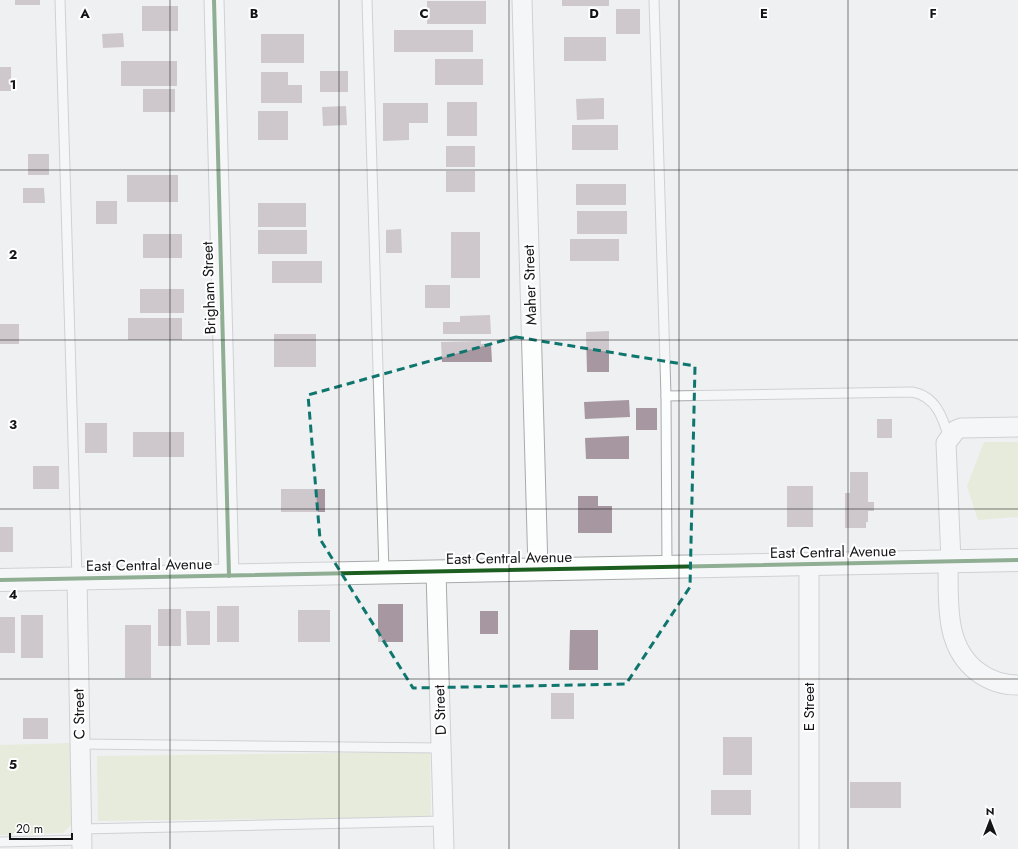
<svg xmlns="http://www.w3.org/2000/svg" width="1018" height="849" font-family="Jost,sans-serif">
<rect width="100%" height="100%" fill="#eef0f2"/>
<!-- green -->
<g fill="#dbe5c2">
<polygon points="984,442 1018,442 1018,517 978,520 967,486"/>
<polygon points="70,743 73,823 63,833 0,835 0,745"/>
<polygon points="430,752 431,817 98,821 97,756"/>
</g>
<!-- building -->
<g fill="#a697a0">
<rect x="15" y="0" width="25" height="5"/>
<rect x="562" y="0" width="47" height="6"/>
<rect x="427" y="1" width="59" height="23"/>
<rect x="142" y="6" width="36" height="25"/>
<rect x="616" y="9" width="24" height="25"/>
<rect x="394" y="30" width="79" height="22"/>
<polygon points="123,33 124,47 103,48 102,34"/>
<rect x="261" y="34" width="43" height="29"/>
<rect x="564" y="37" width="42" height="24"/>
<rect x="435" y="59" width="48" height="26"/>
<rect x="121" y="61" width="56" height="25"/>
<rect x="0" y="67" width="11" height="24"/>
<rect x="320" y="71" width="28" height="21"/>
<polygon points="261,72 288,72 288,85 302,85 302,103 261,103"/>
<rect x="143" y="89" width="32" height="23"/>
<polygon points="604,98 604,119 577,120 576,99"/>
<rect x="447" y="102" width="30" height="34"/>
<polygon points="383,103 428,103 428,123 409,123 409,140 383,141"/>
<polygon points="346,106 347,125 323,126 322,107"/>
<rect x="258" y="111" width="30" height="29"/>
<rect x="572" y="125" width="46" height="25"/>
<rect x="446" y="146" width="29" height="21"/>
<rect x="28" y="154" width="21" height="21"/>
<rect x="446" y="171" width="29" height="21"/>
<rect x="127" y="175" width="51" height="27"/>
<rect x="576" y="184" width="50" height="21"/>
<polygon points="23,188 44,188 45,203 23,203"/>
<rect x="96" y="201" width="21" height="23"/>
<rect x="258" y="203" width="48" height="24"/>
<rect x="577" y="211" width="50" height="23"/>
<polygon points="401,229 402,253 386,253 386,230"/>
<rect x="258" y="230" width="49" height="24"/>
<rect x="451" y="232" width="29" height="46"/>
<rect x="143" y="234" width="39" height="24"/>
<rect x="570" y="239" width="49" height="22"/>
<rect x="272" y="261" width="50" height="22"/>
<rect x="425" y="285" width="25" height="23"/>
<rect x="140" y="289" width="44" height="24"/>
<polygon points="490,315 491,334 443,334 443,322 460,322 460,316"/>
<rect x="128" y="318" width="54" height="22"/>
<rect x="0" y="324" width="19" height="20"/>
<polygon points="609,331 609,372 587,372 586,332"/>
<rect x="274" y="334" width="42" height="33"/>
<polygon points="481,341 481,344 491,343 492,362 442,362 441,342"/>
<polygon points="629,400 630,417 585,419 584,402"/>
<rect x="636" y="408" width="21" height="22"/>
<rect x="877" y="419" width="15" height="19"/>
<rect x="85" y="423" width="22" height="30"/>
<rect x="133" y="432" width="51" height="25"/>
<polygon points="629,436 629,459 586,459 585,438"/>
<rect x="33" y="466" width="26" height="23"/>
<polygon points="850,472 868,472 868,502 874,502 874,511 868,511 868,522 866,522 866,528 845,528 845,493 850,493"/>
<rect x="787" y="486" width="26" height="41"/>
<rect x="281" y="489" width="44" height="23"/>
<polygon points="578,496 598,496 598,506 612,506 612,533 578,533"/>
<rect x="0" y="527" width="13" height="25"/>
<rect x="378" y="604" width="25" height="38"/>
<rect x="217" y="606" width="22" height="36"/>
<rect x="158" y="609" width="23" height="37"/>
<rect x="298" y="610" width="32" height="32"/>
<polygon points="186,611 210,611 210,645 187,645"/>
<rect x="480" y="611" width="18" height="23"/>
<rect x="21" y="615" width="22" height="43"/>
<rect x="0" y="617" width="15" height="36"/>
<rect x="125" y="625" width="26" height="53"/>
<polygon points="570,630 598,630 598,670 569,670"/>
<rect x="551" y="693" width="23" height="26"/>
<rect x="23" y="718" width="25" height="21"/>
<rect x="723" y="737" width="29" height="38"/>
<rect x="850" y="782" width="51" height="26"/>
<rect x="711" y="790" width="40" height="25"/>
</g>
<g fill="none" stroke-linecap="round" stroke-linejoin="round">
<!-- service casing -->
<g stroke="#a9aaac" stroke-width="11">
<g id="service">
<polyline points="60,0 77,578"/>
<polyline points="367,0 384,572"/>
<polyline points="654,0 666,396 667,567"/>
<path d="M666 396 912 392C936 396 943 418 949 438"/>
<polyline points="80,744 441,748"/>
<polyline points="81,829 443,821"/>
<polyline points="0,842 82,840"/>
</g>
</g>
<!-- minor casing -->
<g stroke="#a9aaac" stroke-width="21">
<g id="minor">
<polyline points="214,0 229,576"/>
<polyline points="522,0 538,570"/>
<path d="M948 561C949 600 943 646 978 672 990 681 1003 685 1018 685"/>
<polyline points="951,561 946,443 956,430 961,428 1018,427"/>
<polyline points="436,572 444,849"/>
<polyline points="77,579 82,849"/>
<polyline points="809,849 809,564"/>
</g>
</g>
<!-- tertiary casing -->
<g stroke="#a9aaac" stroke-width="24">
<polyline id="tertiary" points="0,580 1018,560"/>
</g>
<!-- service -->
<use href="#service" stroke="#fcfdfd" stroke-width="9"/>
<!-- minor -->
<use href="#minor" stroke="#fcfdfd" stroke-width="19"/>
<!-- tertiary -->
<use href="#tertiary" stroke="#fcfdfd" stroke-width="22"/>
<!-- cycleway casing -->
<g stroke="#fff" stroke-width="6">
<g id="cycleway">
<polyline points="214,0 229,576"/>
<polyline points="0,580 1018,560"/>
</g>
</g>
<!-- cycleway -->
<use href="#cycleway" stroke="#1b5e20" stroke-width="4"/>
</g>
<!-- marked area -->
<path d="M0 0H1018V849H0ZM516 337 695 366 690 587 626 684 413 688 320 539 308 395Z" fill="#eef0f2" fill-opacity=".55" fill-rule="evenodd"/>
<path fill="none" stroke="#0f766e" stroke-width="3" stroke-dasharray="8 5" stroke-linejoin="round" d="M516 337 695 366 690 587 626 684 413 688 320 539 308 395Z"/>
<!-- grid -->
<path fill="none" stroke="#151517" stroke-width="1" stroke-opacity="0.55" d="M170 0V849M339 0V849M509 0V849M679 0V849M848 0V849M0 170H1018M0 340H1018M0 509H1018M0 679H1018"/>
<g text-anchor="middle" stroke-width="4" stroke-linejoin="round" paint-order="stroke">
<!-- street labels -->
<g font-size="15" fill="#151517" stroke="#fff">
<text transform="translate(530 285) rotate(-92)" y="5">Maher Street</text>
<text transform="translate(209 288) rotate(-92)" y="5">Brigham Street</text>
<text transform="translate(833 552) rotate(-1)" y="5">East Central Avenue</text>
<text transform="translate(509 558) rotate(-1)" y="5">East Central Avenue</text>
<text transform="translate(149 565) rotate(-1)" y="5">East Central Avenue</text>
<text transform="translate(809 707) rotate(-90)" y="5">E Street</text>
<text transform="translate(440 710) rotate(-92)" y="5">D Street</text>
<text transform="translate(79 714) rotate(-91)" y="5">C Street</text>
</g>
</g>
<g font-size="13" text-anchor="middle" font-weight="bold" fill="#151517" stroke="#fff" stroke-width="4" stroke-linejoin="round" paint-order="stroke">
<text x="85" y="18">A</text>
<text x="254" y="18">B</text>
<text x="424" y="18">C</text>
<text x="594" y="18">D</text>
<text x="764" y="18">E</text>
<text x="933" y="18">F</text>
<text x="13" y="89">1</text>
<text x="13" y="259">2</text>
<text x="13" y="429">3</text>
<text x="13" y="599">4</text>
<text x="13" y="769">5</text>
</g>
<!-- north arrow -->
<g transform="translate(990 821)" stroke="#ffffff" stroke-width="3" paint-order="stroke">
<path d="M0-3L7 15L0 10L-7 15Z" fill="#151517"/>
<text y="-6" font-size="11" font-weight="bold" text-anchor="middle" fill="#151517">N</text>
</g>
<!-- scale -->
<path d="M10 833v6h62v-6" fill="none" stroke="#151517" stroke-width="2"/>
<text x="16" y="833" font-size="12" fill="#151517" stroke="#ffffff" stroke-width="3" paint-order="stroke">20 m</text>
</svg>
